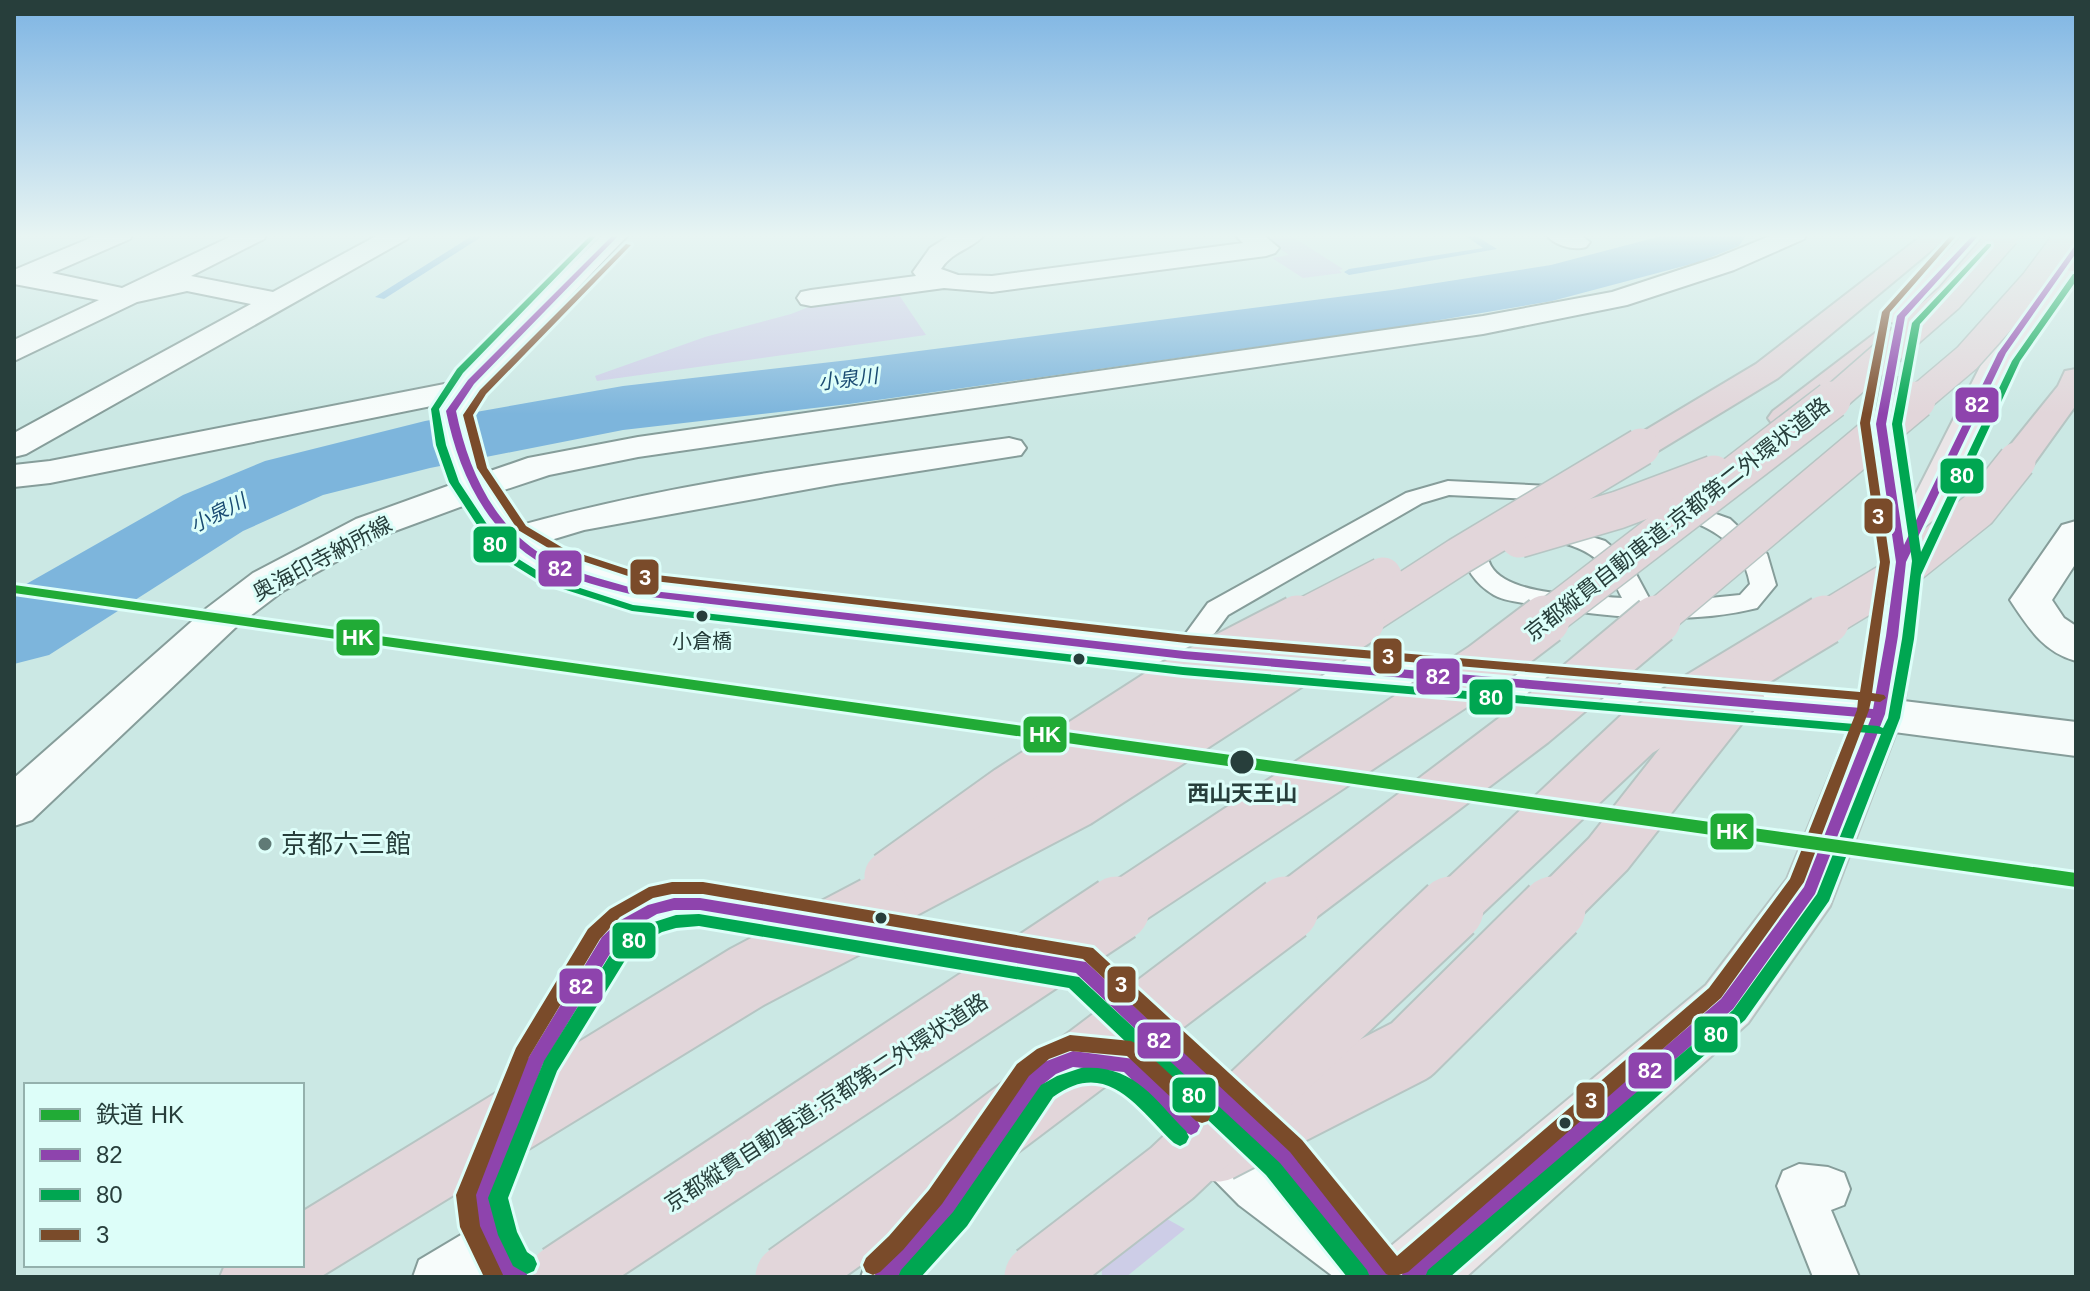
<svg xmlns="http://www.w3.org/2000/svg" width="2090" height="1291" font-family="Helvetica,'Noto Sans JP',sans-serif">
<rect width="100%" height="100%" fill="#cbe8e4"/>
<!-- green -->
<g fill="#cdcde7">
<polygon points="1288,234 1343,269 1339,270 1342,273 1303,278 1272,258 1289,255 1260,235"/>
<polygon points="897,292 926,335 597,381 595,376 705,337 791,314 824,301"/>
<polygon points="1149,1209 1185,1229 1126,1277 1102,1277 1100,1231"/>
</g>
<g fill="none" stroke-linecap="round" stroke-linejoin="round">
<!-- stream -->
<g fill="#7db5dc" fill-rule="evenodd">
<polygon points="475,234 486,234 384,299 375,297"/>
<polygon points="1463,234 1473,234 1497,249 1349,275 1344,272 1349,269 1483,248"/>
<polygon points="1375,293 1383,293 1396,307 1396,311 1388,311 1375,297"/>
</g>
<!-- river -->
<polygon fill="#7db5dc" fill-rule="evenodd" points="1669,234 1747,234 1739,246 1699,262 1552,301 1392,328 849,404 623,430 430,468 323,495 243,531 49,655 14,664 14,591 183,495 265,461 425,421 623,386 849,360 1392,290 1551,265"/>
<!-- primary-tunnel-far1 -->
<polyline stroke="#aac6c2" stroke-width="28" stroke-dasharray="28 14" stroke-linecap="butt" points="1885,402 1901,316"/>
<!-- primary-tunnel -->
<polyline stroke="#aac6c2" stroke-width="37" stroke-dasharray="37 19" stroke-linecap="butt" points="1881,424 1885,400"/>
<!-- service casing -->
<g stroke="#869d9a" stroke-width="4">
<g id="service">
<polygon points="1448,481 1569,487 1577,489 1581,494 1577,499 1569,501 1449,495 1422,503 1228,615 1194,661 1184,664 1174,661 1170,655 1208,603 1406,493"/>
<path d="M1674 499 1730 519 1767 554 1776 585 1757 608C1685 626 1603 617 1530 604 1519 602 1504 601 1494 595 1474 583 1466 568 1459 547L1475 528H1493L1496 533 1485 548C1487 553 1488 561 1491 566 1509 597 1589 595 1622 598 1599 548 1584 550 1534 534L1531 529 1534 524 1543 522 1605 541 1629 561 1650 600 1670 602 1740 595 1750 584C1742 538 1705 526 1666 511L1662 506 1666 501Z"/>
<path d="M674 890H700L1093 956 1300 1143 1397 1260 1403 1277H1334L1239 1205 1118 1082 1079 1074 1073 1061 1079 1048C1100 1040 1122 1044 1142 1052L1251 1155 1070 981 700 918 662 921 638 935 621 953 553 1068 504 1196 510 1228 524 1254 535 1260 541 1277H487L485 1273 479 1277H413L419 1260 466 1232 460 1196 516 1060 595 931C618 908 642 897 674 890Z"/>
<polygon points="976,1147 991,1153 998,1168 991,1183 925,1272 920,1277 861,1277 867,1260 893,1240 961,1153"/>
<polygon points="1799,1164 1828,1167 1844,1173 1850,1189 1844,1205 1831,1210 1859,1277 1813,1277 1777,1186 1783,1171"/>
</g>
</g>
<!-- minor casing -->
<g stroke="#869d9a" stroke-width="4">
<g id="minor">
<polygon points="100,234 133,234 130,239 52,273 122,288 236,234 267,234 264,239 191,276 273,292 380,234 410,234 407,239 26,454 14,457 14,433 251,304 187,291 137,302 14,361 14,340 99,300 14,284 14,270"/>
<path d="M952 234H985C973 249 952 251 941 269L958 275 992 276 1243 243 1234 234H1262L1279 248 1275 253 1266 256 992 292 944 288 811 306 801 304 797 298 801 292 811 290 916 276 913 272 930 248Z"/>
<path d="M1546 234H1579L1590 242 1586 247C1573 251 1553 245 1546 234Z"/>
<polygon points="1775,234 1807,234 1804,239 1734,270 1627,305 1483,334 638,457 549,475 477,499 464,496 459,488 464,480 528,458 638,437 1483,316 1612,292 1716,258"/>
<path d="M1009 438 1021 441 1026 448 1021 455 836 484 584 530 511 552 497 548 491 540 497 532C663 483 838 462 1009 438Z"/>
<path d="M2076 521V563L2052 600 2064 618 2076 626V661C2043 652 2028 627 2010 600L2062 525Z"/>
</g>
</g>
<!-- tertiary casing -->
<g stroke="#869d9a" stroke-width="4">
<g id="tertiary">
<polygon points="465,380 476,383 481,390 476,397 50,483 14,487 14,465 50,461"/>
<polygon points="477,477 490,480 525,532 566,556 639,580 1184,641 1879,698 2076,722 2076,756 1879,730 1184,669 634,604 538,574 497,548 459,488 464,480"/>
</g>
</g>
<!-- secondary casing -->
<g stroke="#869d9a" stroke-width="4">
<polygon id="secondary" points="603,234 629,234 483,388 468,411 480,461 495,488 490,496 384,535 283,591 237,626 32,820 14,826 14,778 207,608 253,573 356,519 456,483 442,451 434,411 460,375"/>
</g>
<!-- primary casing -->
<g stroke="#b6c5c3" stroke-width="4">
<g id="primary">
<polygon points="1964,234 1989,234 1911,322 1901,325 1891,322 1887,316 1891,310"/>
<polygon points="2076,240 2076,267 2017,353 1921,562 1903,714 1830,906 1748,1023 1466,1277 1374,1277 1385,1251 1706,985 1787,879 1855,714 1870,636 1881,562 1864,424 1869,417 1881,414 1893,417 1898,424 1911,503 1987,353 2067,243"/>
</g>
</g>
<!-- motorway casing -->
<g stroke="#b6c5c3" stroke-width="4">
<g id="motorway">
<polygon points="1924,234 1951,234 1778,378 1653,454 1641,457 1629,454 1624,447 1629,440 1756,364"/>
<polygon points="2072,246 2076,247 2076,272 2067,270 2059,254 2063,249"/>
<polygon points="1888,328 1898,331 1903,337 1898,343 1797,425 1785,428 1773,425 1768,418 1773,411 1878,331"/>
<polygon points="2076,369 2076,405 2030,469 2017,472 2004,469 1999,461 2004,453 2058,386 2065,371"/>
<polygon points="302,1239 313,1265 309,1277 220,1277 225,1265 302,1265"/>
</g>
</g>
<!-- service -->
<use href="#service" fill="#f7fcfb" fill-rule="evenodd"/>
<!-- minor -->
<use href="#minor" fill="#f7fcfb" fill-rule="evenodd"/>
<!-- tertiary -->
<use href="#tertiary" fill="#f7fcfb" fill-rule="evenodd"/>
<!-- secondary -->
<use href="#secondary" fill="#f7fcfb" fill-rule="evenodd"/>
<!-- primary -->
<use href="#primary" fill="#eae5e7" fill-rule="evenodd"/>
<!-- motorway -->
<use href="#motorway" fill="#e2d6da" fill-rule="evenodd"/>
<!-- motorway-bridge-far3 casing -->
<g stroke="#b6c5c3" stroke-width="31" stroke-linecap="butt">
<g id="motorway-bridge-far3">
<polyline points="1830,402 1949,298 2005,234"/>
<polyline points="1915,402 1967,358 2035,282 2071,234"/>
</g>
</g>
<!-- motorway-bridge-far2 casing -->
<g stroke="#b6c5c3" stroke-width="40" stroke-linecap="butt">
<g id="motorway-bridge-far2">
<polyline points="1519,539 1618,510 1714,474"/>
<polyline points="1294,622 1383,576"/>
<polyline points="1357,622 1459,556 1641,447"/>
<polyline points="1543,622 1832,400"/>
<polyline points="1653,622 1917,400"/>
<polyline points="1822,622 1888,582 1978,510 2017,461"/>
</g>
</g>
<!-- motorway-bridge-far1 casing -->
<g stroke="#b6c5c3" stroke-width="53" stroke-linecap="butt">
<g id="motorway-bridge-far1">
<polyline points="889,876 1009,790 1172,685 1298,620"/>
<polyline points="872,911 1079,802 1360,620"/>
<polyline points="1114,911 1483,667 1545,620"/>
<polyline points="1284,911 1533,723 1656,620"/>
<polyline points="1449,911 1638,733 1825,620"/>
<polyline points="1551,911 1608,854 1744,681"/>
</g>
</g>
<!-- motorway-bridge casing -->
<g stroke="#b6c5c3" stroke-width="69" stroke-linecap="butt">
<g id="motorway-bridge">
<polyline points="1218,1149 1411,1050 1553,909"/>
<polyline points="302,1250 747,977 876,909"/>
<polyline points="561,1277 1117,909"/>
<polyline points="788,1277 975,1144 1286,909"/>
<polyline points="1037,1277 1172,1173 1451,909"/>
</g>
</g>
<!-- motorway-bridge-far3 -->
<use href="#motorway-bridge-far3" stroke="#e2d6da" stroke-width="28"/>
<!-- motorway-bridge-far2 -->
<use href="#motorway-bridge-far2" stroke="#e2d6da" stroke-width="37"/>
<!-- motorway-bridge-far1 -->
<use href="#motorway-bridge-far1" stroke="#e2d6da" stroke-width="49"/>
<!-- motorway-bridge -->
<use href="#motorway-bridge" stroke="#e2d6da" stroke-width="65"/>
<!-- bus-1 casing -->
<g stroke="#ddfef9" stroke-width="6">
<g id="bus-1">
<path d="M614 234H620L474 384 456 411C469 474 497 535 559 564 583 575 610 581 635 589L1184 651 1873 709 1886 636 1896 562 1876 424 1897 316 1974 234H1980L1905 317 1886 424 1904 545 1998 353 2074 247 2076 246V253L2006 353 1906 562 1898 636 1885 714 1815 894 1733 1009 1426 1277H1401L1404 1270 1721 999 1804 887 1871 718 1184 659 634 595C605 588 573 580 546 566 487 534 459 474 446 411L468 380Z"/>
<polygon points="674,898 700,898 1086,962 1292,1152 1387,1270 1390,1277 1367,1277 1278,1164 1076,973 700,910 674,910 657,914 631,929 614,947 543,1064 492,1196 495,1221 501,1236 515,1263 525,1270 528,1277 501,1277 486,1249 475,1221 472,1196 527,1060 602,937 619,921 648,905"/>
<path d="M1073 1051 1134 1059 1197 1120 1200 1126 1197 1132 1191 1135 1185 1132 1124 1072 1073 1067 1056 1074 1041 1086C998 1153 956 1221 898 1277H874L877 1270 900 1248 941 1202 977 1152 1029 1074 1044 1062Z"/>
</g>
</g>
<!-- bus-2 casing -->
<g stroke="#ddfef9" stroke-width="6">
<g id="bus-2">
<polygon points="592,234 598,234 463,373 439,409 446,445 459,482 504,550 549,578 633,605 1183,667 1878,726 1883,728 1888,718 1902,639 1912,561 1892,424 1912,323 1987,244 1991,244 1991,246 1920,324 1902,424 1921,552 2012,361 2073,274 2076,274 2076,281 2020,361 1921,575 1914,639 1900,718 1829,901 1745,1020 1450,1277 1425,1277 1428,1270 1733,1010 1817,894 1881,734 1183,675 632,611 541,582 496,554 449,482 436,445 431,409 457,369"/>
<polygon points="699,914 1079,977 1280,1163 1367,1270 1370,1277 1347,1277 1266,1175 1069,988 699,926 676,928 662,932 644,942 627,957 557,1071 508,1198 517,1232 527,1252 534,1257 537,1264 534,1271 527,1274 513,1266 498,1235 488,1198 544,1061 615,947 633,933 651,923 676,915"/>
<path d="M1081 1068C1134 1064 1153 1098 1186 1131L1189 1137 1186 1143 1180 1146 1174 1143C1138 1109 1108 1057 1053 1097L967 1226 921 1277H898L901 1270 953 1212 1041 1085 1057 1076Z"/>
</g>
</g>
<!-- bus-3 casing -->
<g stroke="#ddfef9" stroke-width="6">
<g id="bus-3">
<polygon points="1952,234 1958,234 1890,312 1870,423 1890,562 1872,693 1884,695 1886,698 1880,702 1871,701 1869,710 1804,882 1721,998 1408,1272 1393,1277 1386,1274 1290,1152 1083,959 703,894 672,894 653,898 620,917 600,939 529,1057 476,1195 480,1226 504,1277 484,1277 460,1227 456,1195 516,1048 588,929 610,909 649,887 672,882 703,882 1093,948 1302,1140 1397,1256 1709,988 1790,879 1857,710 1858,700 1186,643 637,579 555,552 518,530 477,468 463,415 480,390 626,244 631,245 486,394 473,415 487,468 526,526 563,548 639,573 1186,635 1860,692 1880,562 1860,423 1882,312"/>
<polygon points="1070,1035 1131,1041 1137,1044 1208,1109 1211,1115 1208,1121 1202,1123 1196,1121 1127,1056 1070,1051 1049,1059 1029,1076 942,1204 903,1250 880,1272 873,1275 866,1272 863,1265 866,1258 889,1236 929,1190 1017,1064 1037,1049"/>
</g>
</g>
<!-- bus-1 -->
<use href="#bus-1" fill="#8e44ad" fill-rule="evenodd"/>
<!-- bus-2 -->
<use href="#bus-2" fill="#00a651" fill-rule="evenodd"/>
<!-- bus-3 -->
<use href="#bus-3" fill="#7a4b2a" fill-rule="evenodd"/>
<!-- rail-1 casing -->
<g stroke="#ddfef9" stroke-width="6">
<polygon id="rail-1" points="14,585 2076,873 2076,887 14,593"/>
</g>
<!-- rail-1 -->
<use href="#rail-1" fill="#21ab36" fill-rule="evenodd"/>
</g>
<!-- sky -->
<linearGradient id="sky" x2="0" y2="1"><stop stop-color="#7db4e3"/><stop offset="0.57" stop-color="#e8f5f3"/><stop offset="1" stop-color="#e8f5f3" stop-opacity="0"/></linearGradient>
<rect width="2090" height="414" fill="url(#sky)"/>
<!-- markers -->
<g fill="#273e3b" stroke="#ddfef9" stroke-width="3">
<circle cx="702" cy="616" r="7"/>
<circle cx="1079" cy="659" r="7"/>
<circle cx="1242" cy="762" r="13"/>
<circle cx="881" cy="918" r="7"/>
<circle cx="1565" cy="1123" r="7"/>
</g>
<circle fill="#607a76" stroke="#ddfef9" stroke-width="3" cx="265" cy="844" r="8"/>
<g text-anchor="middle" stroke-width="6" stroke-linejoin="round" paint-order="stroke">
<!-- far-water labels -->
<g font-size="20" font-style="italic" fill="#194b72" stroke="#ddfef9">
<text transform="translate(848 379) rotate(-7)" y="7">小泉川</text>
<text transform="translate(218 513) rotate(-27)" y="7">小泉川</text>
</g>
<!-- bus labels -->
<g font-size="20" fill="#273e3b" stroke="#ddfef9">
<text x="702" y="648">小倉橋</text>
</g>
<!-- street labels -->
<g font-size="22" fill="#273e3b" stroke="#ddfef9">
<text transform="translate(1677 519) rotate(-38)" y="8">京都縦貫自動車道;京都第二外環状道路</text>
<text transform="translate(322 558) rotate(-28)" y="8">奥海印寺納所線</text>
<text transform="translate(826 1102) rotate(-33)" y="8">京都縦貫自動車道;京都第二外環状道路</text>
</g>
<!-- stop labels -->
<g font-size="22" font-weight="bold" fill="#273e3b" stroke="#ddfef9">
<text x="1242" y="801">西山天王山</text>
</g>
<!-- near-poi labels -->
<g font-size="26" fill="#273e3b" stroke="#ddfef9" text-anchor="start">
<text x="281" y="853">京都六三館</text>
</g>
</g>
<g stroke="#ddfef9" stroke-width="3">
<rect x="1954" y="386" width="46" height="38" rx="8" fill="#8e44ad"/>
<rect x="1939" y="457" width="46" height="38" rx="8" fill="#00a651"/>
<rect x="1863" y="497" width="31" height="38" rx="8" fill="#7a4b2a"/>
<rect x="472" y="525" width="46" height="39" rx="8" fill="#00a651"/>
<rect x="537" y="549" width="46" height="39" rx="8" fill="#8e44ad"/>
<rect x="629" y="558" width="31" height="38" rx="8" fill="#7a4b2a"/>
<rect x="335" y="618" width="46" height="39" rx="8" fill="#21ab36"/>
<rect x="1372" y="637" width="31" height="38" rx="8" fill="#7a4b2a"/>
<rect x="1415" y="657" width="46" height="39" rx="8" fill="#8e44ad"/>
<rect x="1468" y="678" width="46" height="38" rx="8" fill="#00a651"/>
<rect x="1022" y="715" width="46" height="39" rx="8" fill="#21ab36"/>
<rect x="1709" y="812" width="46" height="39" rx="8" fill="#21ab36"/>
<rect x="611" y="921" width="46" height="39" rx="8" fill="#00a651"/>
<rect x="1106" y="965" width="31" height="39" rx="8" fill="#7a4b2a"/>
<rect x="558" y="967" width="46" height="38" rx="8" fill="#8e44ad"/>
<rect x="1693" y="1015" width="46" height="39" rx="8" fill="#00a651"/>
<rect x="1136" y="1021" width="46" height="39" rx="8" fill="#8e44ad"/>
<rect x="1627" y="1051" width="46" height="39" rx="8" fill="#8e44ad"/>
<rect x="1171" y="1076" width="46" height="38" rx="8" fill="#00a651"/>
<rect x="1575" y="1081" width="31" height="39" rx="8" fill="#7a4b2a"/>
</g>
<g font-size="22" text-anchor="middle" font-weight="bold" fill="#fff">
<text x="1977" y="412">82</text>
<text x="1962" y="483">80</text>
<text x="1878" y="524">3</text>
<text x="495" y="552">80</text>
<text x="560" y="576">82</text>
<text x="645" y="585">3</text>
<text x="358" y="645">HK</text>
<text x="1388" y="664">3</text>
<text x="1438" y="684">82</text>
<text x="1491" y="705">80</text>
<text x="1045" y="742">HK</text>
<text x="1732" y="839">HK</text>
<text x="634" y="948">80</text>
<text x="1121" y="992">3</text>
<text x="581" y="994">82</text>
<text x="1716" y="1042">80</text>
<text x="1159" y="1048">82</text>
<text x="1650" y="1078">82</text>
<text x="1194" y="1103">80</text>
<text x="1591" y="1108">3</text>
</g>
<!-- border -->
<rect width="2090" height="1291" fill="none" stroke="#273e3b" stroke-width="32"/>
<!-- legend -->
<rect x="24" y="1083" width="280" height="184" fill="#ddfef9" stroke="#94b1ad" stroke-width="2"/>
<rect x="40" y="1109" width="40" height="12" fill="#21ab36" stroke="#94b1ad" stroke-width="2"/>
<text x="96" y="1123" font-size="24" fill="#273e3b">鉄道 HK</text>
<rect x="40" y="1149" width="40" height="12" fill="#8e44ad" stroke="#94b1ad" stroke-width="2"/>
<text x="96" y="1163" font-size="24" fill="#273e3b">82</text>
<rect x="40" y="1189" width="40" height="12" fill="#00a651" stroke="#94b1ad" stroke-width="2"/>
<text x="96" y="1203" font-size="24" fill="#273e3b">80</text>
<rect x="40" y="1229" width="40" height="12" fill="#7a4b2a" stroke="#94b1ad" stroke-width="2"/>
<text x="96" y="1243" font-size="24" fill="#273e3b">3</text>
</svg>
